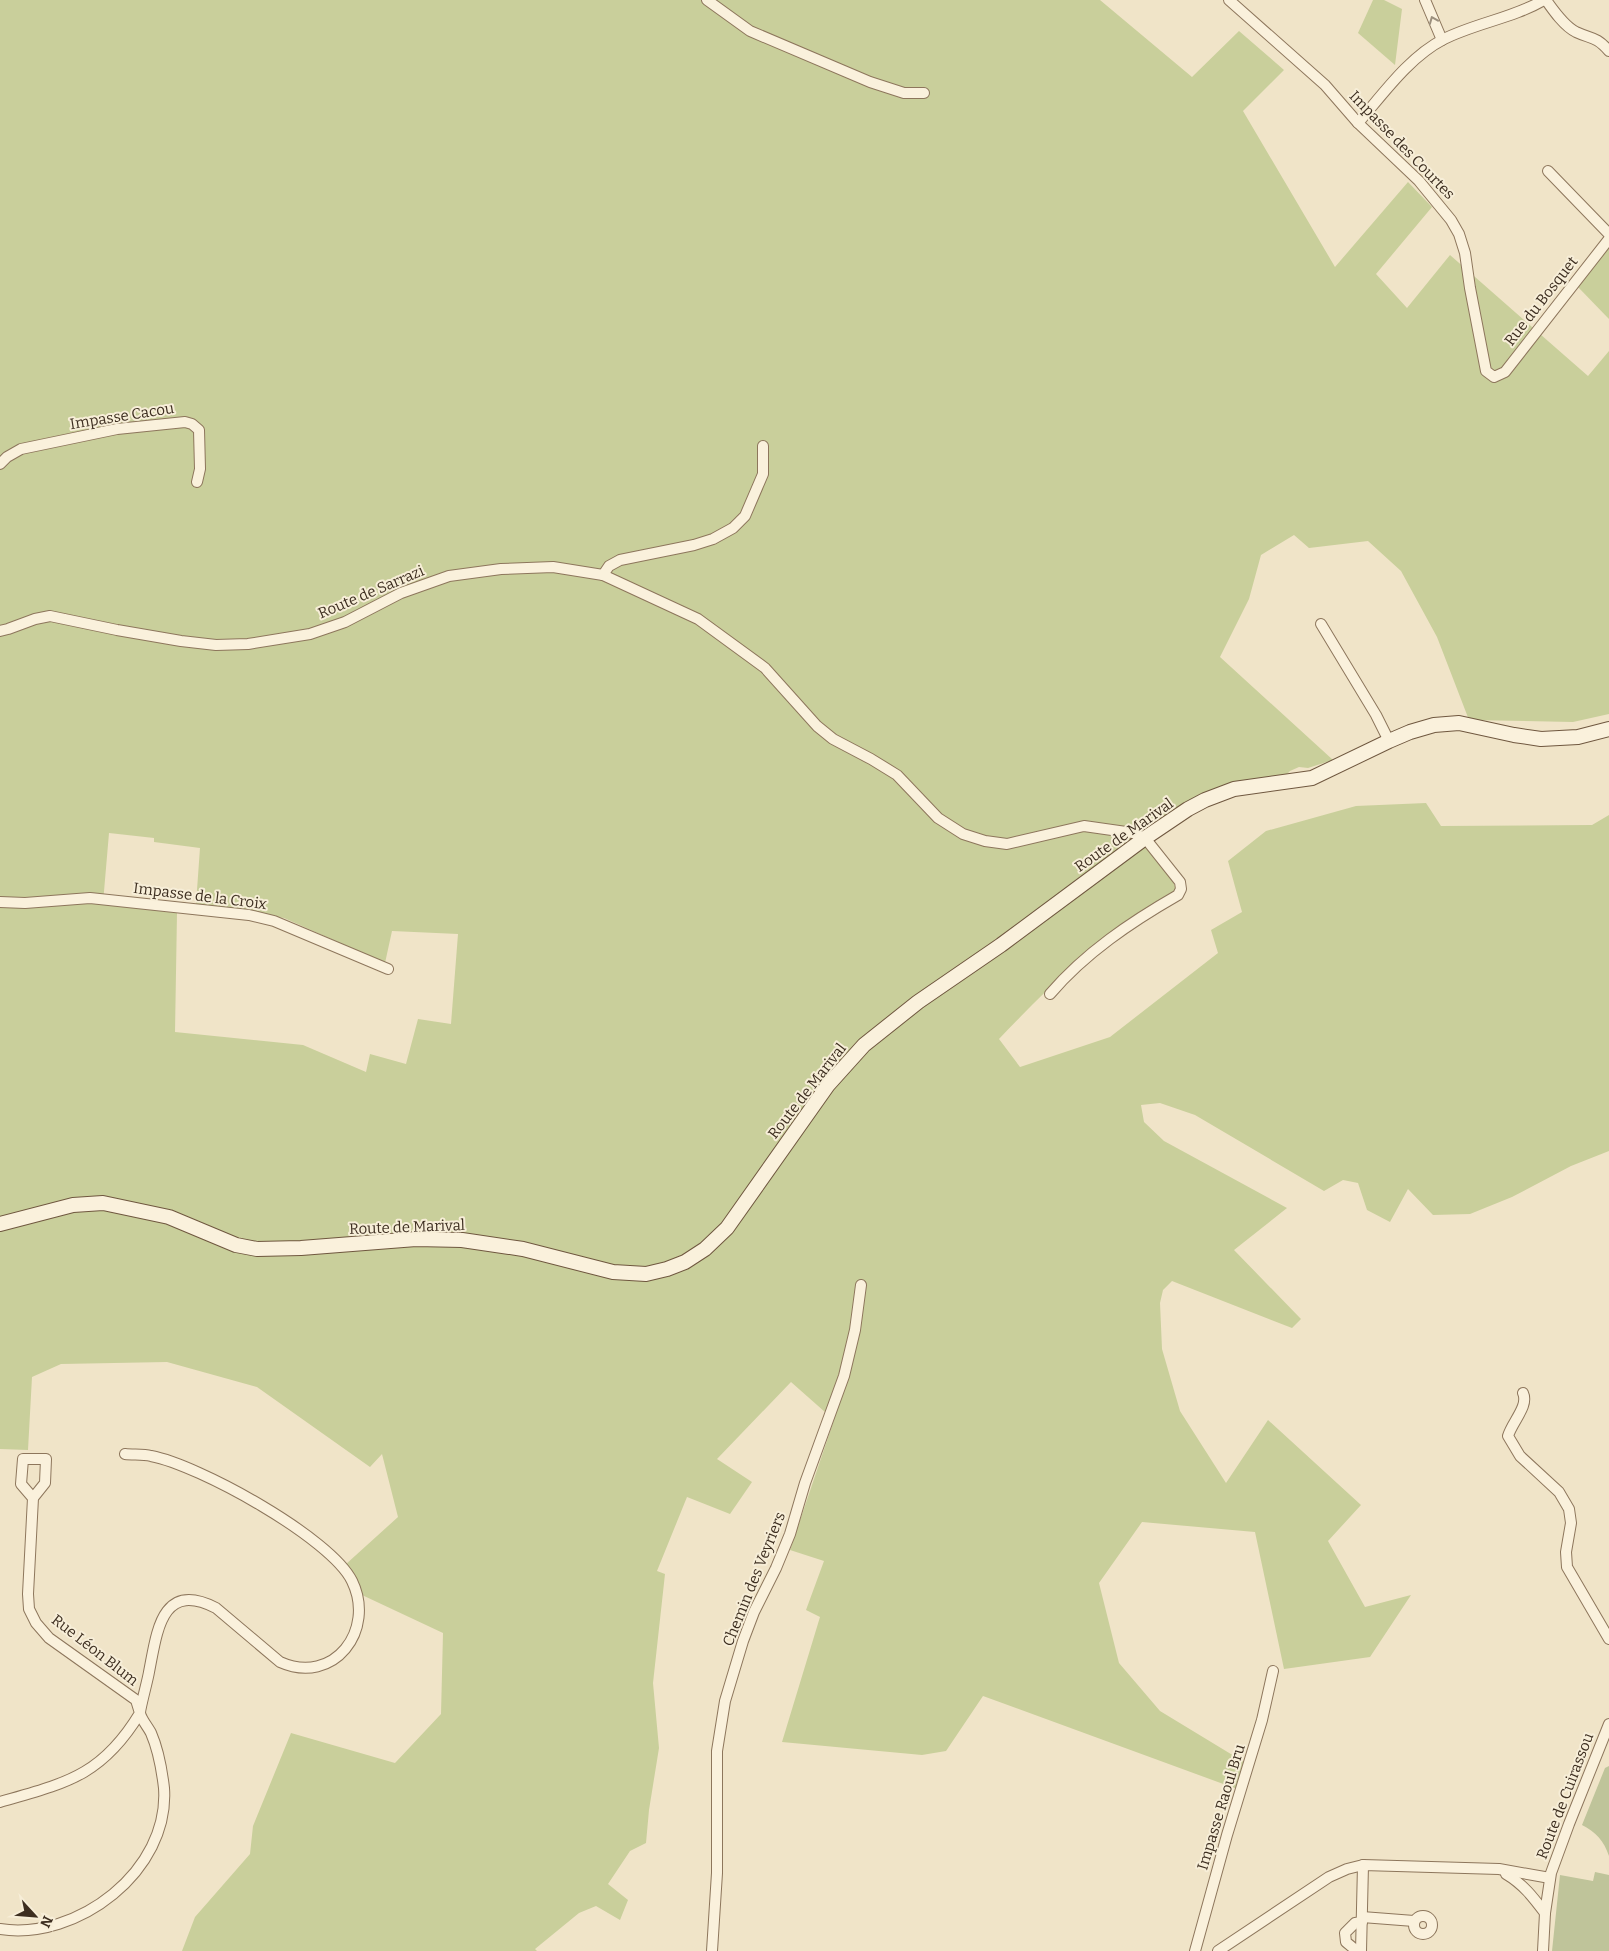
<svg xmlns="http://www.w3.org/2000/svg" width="1609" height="1951" font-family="Bitter,serif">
<rect width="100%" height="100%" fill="#f0e4c8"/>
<!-- green -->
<g fill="#c9cf9b" fill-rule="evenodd">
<path d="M0 0H1100L1192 77 1239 31 1284 70 1243 111 1335 267 1408 182 1432 207 1376 274 1407 308 1450 255 1588 376 1609 351V714L1573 722 1469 720 1437 637 1401 571 1368 541 1309 548 1294 535 1261 555 1249 599 1220 657 1333 760 1308 768 1299 767 1290 771 1283 778 1246 782 1141 840 1172 878 1176 890C1161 899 1145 908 1130 919 1082 954 1040 996 999 1039L1020 1067 1110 1037 1218 953 1211 930 1242 912 1228 861 1266 831 1356 806 1426 803 1441 826 1592 825 1609 815V1151L1571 1166 1512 1197 1470 1214 1433 1215 1408 1189 1390 1222 1367 1210 1358 1183 1343 1180 1324 1191 1195 1115 1160 1103 1141 1105 1144 1122 1164 1141 1287 1208 1234 1250 1301 1319 1292 1328 1172 1281 1163 1290 1160 1303 1162 1349 1180 1411 1226 1483 1268 1420 1361 1505 1328 1541 1365 1607 1411 1595 1370 1657 1284 1669 1255 1532 1142 1522 1099 1583 1119 1663 1160 1711 1244 1762 1237 1789 983 1696 946 1751 922 1755 782 1742 820 1617 806 1610 824 1561 790 1550 834 1420 791 1382 717 1459 752 1482 730 1514 687 1497 657 1571 665 1574 653 1683 659 1748 649 1810 646 1843 630 1851 608 1884 628 1900 620 1920 596 1906 579 1913 535 1949 537 1951H182L195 1917 250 1854 253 1826 291 1733 395 1763 441 1714 443 1633 362 1595 356 1579 345 1565 398 1517 382 1454 370 1467 257 1387 167 1362 61 1364 32 1377 28 1450 0 1449ZM109 833 154 838V842L200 848 196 904 284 918 385 963 392 931 458 934 451 1024 418 1019 406 1064 370 1054 366 1072 303 1045 175 1032 177 913 103 903Z"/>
<polygon points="1373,0 1384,0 1402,9 1395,65 1358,33"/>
<polygon points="1609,245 1609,319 1577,286"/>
</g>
<!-- cemetery -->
<g fill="#bfc49a">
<path d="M1609 1766V1856C1604 1841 1596 1832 1582 1825L1605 1768Z"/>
<polygon points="1595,1872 1609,1875 1609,1951 1552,1951 1560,1875 1593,1881"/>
</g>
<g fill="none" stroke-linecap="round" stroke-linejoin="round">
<!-- street casing -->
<g stroke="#8d765c" stroke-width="12">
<g id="street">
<polyline points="707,0 750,31 870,82 904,93 924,93"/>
<polyline points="1229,0 1325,85 1358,123 1419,181 1451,220 1459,234 1465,253 1470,288 1486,371 1494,377 1505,372 1609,239"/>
<polyline points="1425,0 1442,40"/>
<path d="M1546 0C1553 10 1564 26 1576 32 1591 39 1596 36 1609 51"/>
<path d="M1358 123C1383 94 1409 57 1444 39 1476 23 1513 18 1544 0"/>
<polyline points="1548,171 1609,234"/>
<polyline points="0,464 7,457 21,449 117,429 185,422 192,424 199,430 200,469 197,482"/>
<polyline points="603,575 609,566 620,560 694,545 713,539 733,528 745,516 763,474 763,446"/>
<polyline points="1321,624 1376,715 1389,741"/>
<path d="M0 631 8 629 35 619 50 616 117 630 181 641 216 645 248 644 310 634 345 622 401 593 449 576 501 569 553 567 603 575 698 619 765 668 817 726 833 739 871 759 897 775 938 818 963 834 985 841 1007 844 1084 826 1133 833 1145 838 1180 882 1181 889 1178 895C1131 922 1085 953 1050 994"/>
<polyline points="0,902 25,903 90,898 249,915 274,921 388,969"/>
<path d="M1523 1393C1529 1406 1512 1422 1508 1436L1520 1456 1559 1492 1569 1509 1571 1523 1566 1552 1567 1567 1609 1639"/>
<path d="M0 1802C66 1783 102 1776 140 1713L136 1700 49 1638 36 1623 29 1609 28 1594 33 1498 45 1483 46 1459H23L21 1484 33 1498"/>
<path d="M1506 1874C1523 1884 1533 1897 1545 1913"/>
<circle cx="1423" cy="1925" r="9"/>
<polyline points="1362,1917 1414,1921"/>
<path d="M0 1929C77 1941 170 1871 164 1788 162 1771 158 1749 151 1733 148 1727 141 1719 140 1713 140 1708 148 1679 149 1672 157 1632 161 1580 216 1608L280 1662C334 1686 376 1630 352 1581 331 1538 199 1465 151 1456 143 1454 133 1455 125 1454"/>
<polyline points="712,1951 717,1873 717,1751 725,1701 743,1641 754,1612 776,1568 790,1534 805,1483 844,1376 855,1330 861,1285"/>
<polyline points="1195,1951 1227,1835 1262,1720 1273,1671"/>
<polyline points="1218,1951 1329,1877 1347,1869 1363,1865 1499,1869 1550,1878"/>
<polyline points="1357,1951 1346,1942 1345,1933 1355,1923 1362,1922"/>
<polyline points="1361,1951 1363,1865"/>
<polyline points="1543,1951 1545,1913 1551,1873 1569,1824 1609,1724"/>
</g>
</g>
<!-- secondary casing -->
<g stroke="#6f573f" stroke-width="16">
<polyline id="secondary" points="0,1224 73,1205 103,1203 169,1217 236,1245 257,1249 301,1248 416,1239 462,1240 523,1249 613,1272 646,1274 667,1269 685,1262 705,1249 727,1228 828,1085 864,1045 918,1002 1001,945 1145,838 1188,809 1205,800 1234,789 1312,778 1389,741 1410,732 1434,725 1459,723 1514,735 1541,739 1578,737 1609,729"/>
</g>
<!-- street -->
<use href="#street" stroke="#faf1dc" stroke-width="10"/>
<!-- secondary -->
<use href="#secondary" stroke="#faf1dc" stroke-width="14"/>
</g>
<!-- one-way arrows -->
<defs><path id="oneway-chevron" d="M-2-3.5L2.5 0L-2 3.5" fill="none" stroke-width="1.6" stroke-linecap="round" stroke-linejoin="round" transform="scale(1.25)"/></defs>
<use stroke="#9c907e" href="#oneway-chevron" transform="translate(1433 20) rotate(-112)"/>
<g text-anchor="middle" stroke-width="4" stroke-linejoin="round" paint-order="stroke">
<!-- street labels -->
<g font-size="15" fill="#3d2e20" stroke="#f7eed8">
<text transform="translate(1402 145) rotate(46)" y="5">Impasse des Courtes</text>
<text transform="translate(1541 301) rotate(-52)" y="5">Rue du Bosquet</text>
<text transform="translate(122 416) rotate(-9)" y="5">Impasse Cacou</text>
<text transform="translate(371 592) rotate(-23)" y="5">Route de Sarrazi</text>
<text transform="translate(1124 835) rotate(-35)" y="5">Route de Marival</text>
<text transform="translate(200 896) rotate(7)" y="5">Impasse de la Croix</text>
<text transform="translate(807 1091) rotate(-52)" y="5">Route de Marival</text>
<text transform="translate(407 1227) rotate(-2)" y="5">Route de Marival</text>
<text transform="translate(754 1579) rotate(-68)" y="5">Chemin des Veyriers</text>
<text transform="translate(95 1650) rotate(38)" y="5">Rue Léon Blum</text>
<text transform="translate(1565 1796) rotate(-69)" y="5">Route de Cuirassou</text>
<text transform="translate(1221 1807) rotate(-73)" y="5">Impasse Raoul Bru</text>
</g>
</g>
<!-- north arrow -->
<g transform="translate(35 1916) rotate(116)" stroke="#f7eed8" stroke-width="4" paint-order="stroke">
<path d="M0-4L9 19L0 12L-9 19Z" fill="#3d2e20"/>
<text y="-8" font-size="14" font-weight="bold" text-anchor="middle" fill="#3d2e20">N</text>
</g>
</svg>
